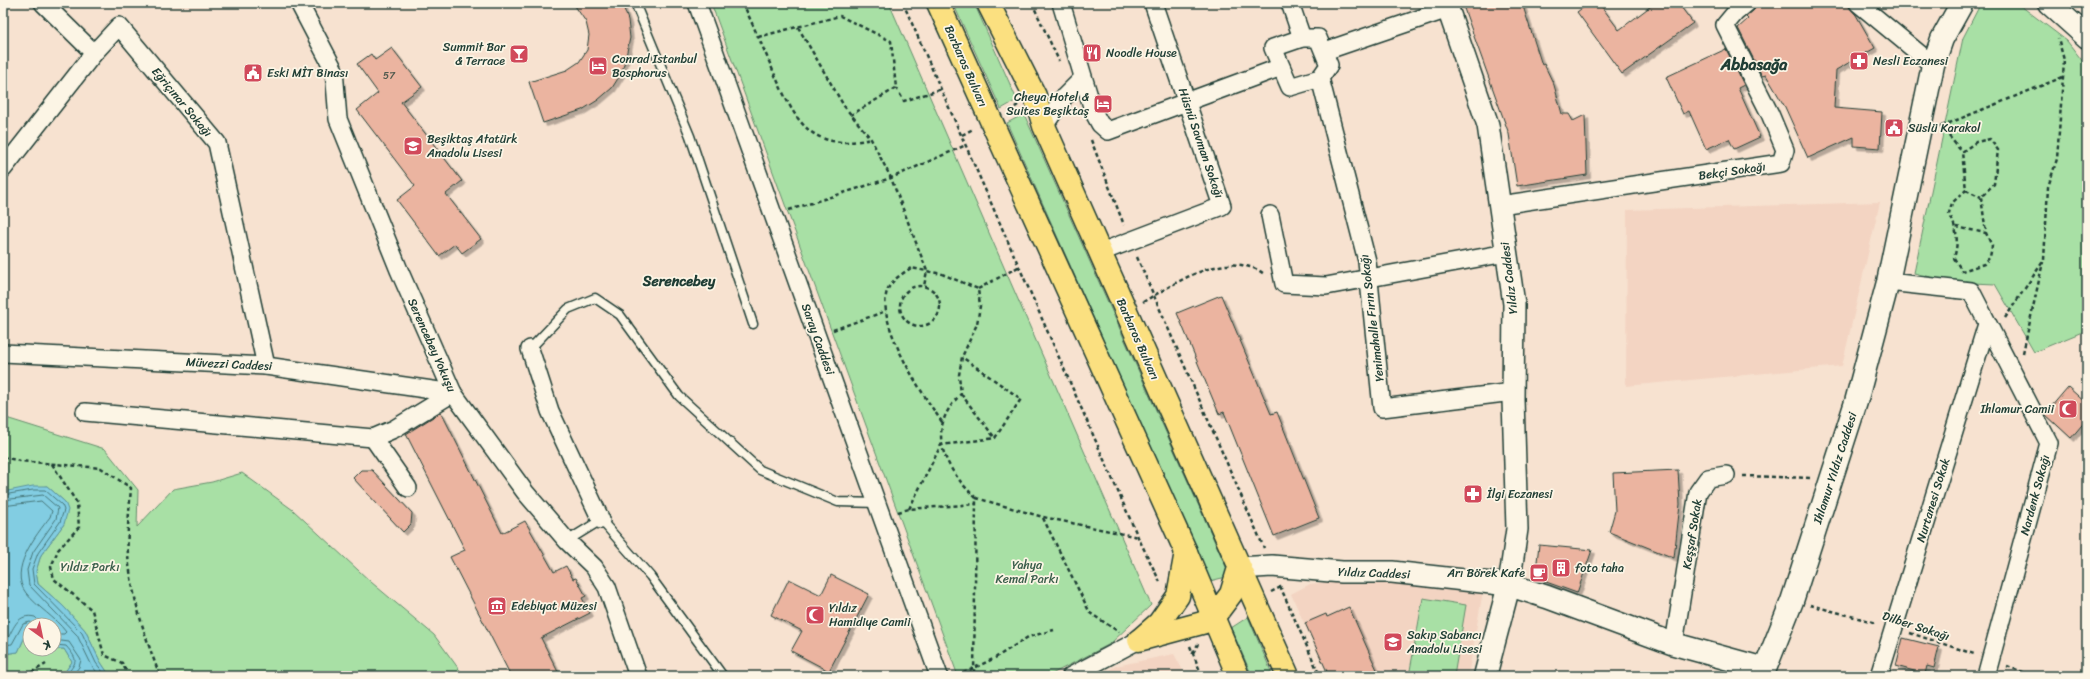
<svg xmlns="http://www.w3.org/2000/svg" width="2090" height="679" font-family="Sriracha,sans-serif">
<defs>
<filter id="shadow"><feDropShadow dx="3.5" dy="3.5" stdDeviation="0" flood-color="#0004"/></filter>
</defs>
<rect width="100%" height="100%" fill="#f7e2d0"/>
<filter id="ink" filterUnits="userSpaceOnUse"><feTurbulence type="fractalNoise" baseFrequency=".025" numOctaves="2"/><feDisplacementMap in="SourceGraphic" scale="8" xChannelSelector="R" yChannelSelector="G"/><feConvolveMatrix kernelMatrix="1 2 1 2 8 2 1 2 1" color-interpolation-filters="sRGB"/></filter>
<g filter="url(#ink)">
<!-- built -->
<g fill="#f3d4c2">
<polygon points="1880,202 1842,366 1626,386 1627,210"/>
<polygon points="1381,575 1483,591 1468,676 1328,676 1291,594 1310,584"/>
<polygon points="1174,654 1186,676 1098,676 1116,666"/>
</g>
<!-- green -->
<g fill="#a8e0a5" stroke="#648e6c">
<polygon points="711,3 889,3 1151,605 1110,644 1048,676 958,676"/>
<polygon points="953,3 974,3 1017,100 1001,109"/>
<polygon points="1981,3 2017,3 2067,41 2087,67 2087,330 2034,352 1995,284 1951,282 1914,273 1963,38"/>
<polygon points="1024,114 1230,576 1210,581 1007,123"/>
<polygon points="3,417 105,449 138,490 137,527 173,489 212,482 242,473 293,510 371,582 434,635 464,676 110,676 100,661 85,630 63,606 38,584 36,571 41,555 64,524 65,502 47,486 3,492"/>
<polygon points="1423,598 1466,605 1454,676 1409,676"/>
<polygon points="1248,617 1273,676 1252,676 1231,628"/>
<polygon points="30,631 30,649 64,649 72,662 62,676 3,676 3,654 18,652 27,632"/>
</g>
<!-- water -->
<polygon fill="#82cde2" stroke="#5a939c" points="33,486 47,486 65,502 68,510 64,524 41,555 36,571 38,584 63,606 85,630 100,661 110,676 62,676 72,662 64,649 54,649 54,625 30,625 30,631 27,632 18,652 3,654 3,492"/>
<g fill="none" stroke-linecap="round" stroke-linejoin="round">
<!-- shore -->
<g stroke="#47777a" stroke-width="1">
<polyline points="3,495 33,490 45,490 62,505 64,510 60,522 38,553 32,569 34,584 82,633 96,663 106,676"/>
<polyline points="3,500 43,495 58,508 56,519 33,552 27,570 29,585 77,635 92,666 100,676"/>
<path d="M3 506 41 501 52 511 50 517C36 535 8 570 26 593 38 608 55 617 66 632L64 634H54"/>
<path d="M3 639 8 638C14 627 18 613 35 617L43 625"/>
<polyline points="54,640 69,642 81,660 79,667 72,676"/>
<polyline points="3,645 12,644 23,624 30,622 36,625"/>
<path d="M54 645 66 646C80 662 76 661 66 676"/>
</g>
</g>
<!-- building -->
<g fill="#ebb4a0" stroke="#1f3d34" filter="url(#shadow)">
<polygon points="573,3 622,3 628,20 630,38 626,56 622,72 612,88 598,100 582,110 543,123 529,82 567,70 579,62 587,50 589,35 586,22"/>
<polygon points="1462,3 1522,3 1542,65 1544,64 1554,85 1562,114 1569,114 1573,121 1585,115 1587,175 1517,186 1509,134"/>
<polygon points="1589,3 1599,3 1619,30 1655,3 1678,3 1693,23 1622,74 1577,12"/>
<polygon points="1757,3 1848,3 1849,7 1856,15 1875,48 1836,70 1834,108 1882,112 1880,148 1854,146 1854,137 1808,158 1785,107 1766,75 1762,76 1738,28 1748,19 1746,17 1754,10"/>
<polygon points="392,48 422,87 401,102 462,181 446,194 481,239 462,253 455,244 439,256 397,200 415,186 357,110 378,93 357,64 371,54 375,60"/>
<polygon points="1726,49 1744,85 1738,88 1760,137 1734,149 1729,139 1706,149 1689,111 1683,114 1666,77"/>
<polygon points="1221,295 1271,414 1277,412 1319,518 1274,536 1224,412 1219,414 1177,313"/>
<polygon points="2068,387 2087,404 2087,419 2071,438 2045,414"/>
<polygon points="441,412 502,533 525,521 554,572 566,566 573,579 576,578 586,596 582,598 590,613 541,638 560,676 511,676 450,557 465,550 406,434"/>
<polygon points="361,470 372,470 412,513 411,524 403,532 353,478"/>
<polygon points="1678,470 1680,504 1674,558 1609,532 1615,511 1613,473"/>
<polygon points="1539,545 1592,550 1577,593 1535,578"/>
<polygon points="831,575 869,594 829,671 791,651 802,631 771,615 789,579 821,595"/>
<polygon points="1349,607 1372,659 1380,676 1329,676 1305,623 1326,614 1327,617"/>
<polygon points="1903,638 1939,647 1934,668 1927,666 1925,674 1896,666"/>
</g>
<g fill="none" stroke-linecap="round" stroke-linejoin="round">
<!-- service casing -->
<g stroke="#1f3d34" stroke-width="11">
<g id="service">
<polyline points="635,3 690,136 753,324"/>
<polyline points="530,349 568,309 595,298 620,315 679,396 760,470 838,502 878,503"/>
<polyline points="567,541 601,520 650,576 723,676"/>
</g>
</g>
<!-- minor casing -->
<g stroke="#1f3d34" stroke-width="20">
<g id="minor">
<polyline points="43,3 94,53"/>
<polyline points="299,3 334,70 338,119 399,270 453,393 525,492 567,541 594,567 607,587 638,676"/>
<polyline points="697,3 939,676"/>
<polyline points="1061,3 1094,113 1100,124 1108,131 1281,67"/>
<polyline points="1290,3 1302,38"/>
<polyline points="1858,3 1933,65"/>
<polygon points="1302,38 1318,38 1329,65 1320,78 1290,87 1273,48"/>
<polyline points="1325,51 1448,9"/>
<polyline points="1320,78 1367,261 1382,408 1513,392"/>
<polyline points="1044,126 1064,97 1083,78"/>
<polyline points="3,169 94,53 119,26 217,143 266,366"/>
<polyline points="1500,205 1781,163 1785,150 1770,114 1725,25 1735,13 1747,3"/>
<polyline points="1270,215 1284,284 1326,286 1506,253"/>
<polyline points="1101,252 1222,206 1153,3"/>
<polyline points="1888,282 1971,291 2049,443 1986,676"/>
<polyline points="530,349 550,411 601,520"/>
<polyline points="3,353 266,366 453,393"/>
<polyline points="85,412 373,438"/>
<polyline points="408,488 373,438 394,429 453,393"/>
<polyline points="1674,644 1698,492 1708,478 1726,475"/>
<polyline points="1071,676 1139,640"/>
<polyline points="1879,676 1987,324"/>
</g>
</g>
<!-- tertiary casing -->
<g stroke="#1f3d34" stroke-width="24">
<polyline id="tertiary" points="1239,568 1272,566 1342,572 1392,572 1509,585 1517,529 1513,399 1514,304 1488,125 1446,3"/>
</g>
<!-- secondary casing -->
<g stroke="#1f3d34" stroke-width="25">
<g id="secondary">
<polyline points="2049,3 2087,37"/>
<polyline points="1485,676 1509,585 1547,597 1674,644 1765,669 1792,601 1856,402 1888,282 1933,65 1942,39 1962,3"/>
</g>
</g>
<!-- primary casing -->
<g stroke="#1f3d34" stroke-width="25">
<g id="primary">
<polyline points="938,3 1186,552 1238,676"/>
<polyline points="988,3 1035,96 1044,126 1288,676"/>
<polyline points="1143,637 1159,623 1178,596 1186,552"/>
<polyline points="1139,640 1202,623 1213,618 1231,594 1239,568"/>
</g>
</g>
<!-- path -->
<g stroke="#1f3d34" stroke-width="2.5" stroke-dasharray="4 3" stroke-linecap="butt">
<path d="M743 3C753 26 764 49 774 73 796 122 810 152 871 139"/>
<polyline points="903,3 1138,537 1160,582"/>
<polyline points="1032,3 1059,61"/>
<polyline points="798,27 844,106 871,139 891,178 927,271 924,286"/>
<polyline points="758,37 840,16 891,41 896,88 851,115"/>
<polyline points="896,88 904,101 942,89"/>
<polyline points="1009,111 1018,105"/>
<path d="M1940 125 1962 152 1976 142 1990 139 1998 150 1994 184 1981 197 1986 233 1992 246 1990 257 1984 264 1962 271 1954 258C1959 241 1957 229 1949 213L1952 203 1966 190 1962 152"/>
<polyline points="1942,126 2063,77"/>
<polyline points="962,135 973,129"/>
<polyline points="1091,140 1124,225"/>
<polyline points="1966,190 1981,197"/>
<polyline points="789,210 891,178 966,145"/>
<polyline points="1956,227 1986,233"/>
<polyline points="1137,257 1264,548"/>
<circle cx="920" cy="306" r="20"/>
<polyline points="978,289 1020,266"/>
<path d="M1143 302C1172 285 1215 256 1250 267 1255 268 1260 271 1264 274"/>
<polyline points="2005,318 2044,260 2048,187 2057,159 2063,77 2064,60 2058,38"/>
<polyline points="833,330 886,311"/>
<polyline points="2023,353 2043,262"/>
<polyline points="961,394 995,438"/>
<path d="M942 422C923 395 876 325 887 291 891 280 902 274 911 268L942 274 978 289 980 306 977 324 962 357 959 375 961 394C924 430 944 468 976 498L974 676"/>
<path d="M3 457 20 461 101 468 131 488C129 515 125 544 130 571 135 607 147 642 160 676"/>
<polyline points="52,464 77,503 79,527 58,550 51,567 54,579 92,610 104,655 122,663 129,676"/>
<polyline points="1743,476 1812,478"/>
<polyline points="976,498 1043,517 1138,537"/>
<polyline points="909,509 941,445 995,438 1021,399 962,357"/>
<polyline points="898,512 909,509 976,504"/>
<polyline points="1043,518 1090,613 1119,632"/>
<polyline points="1280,586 1320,676"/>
<polyline points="1271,592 1281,587"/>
<polyline points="1810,605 1877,623"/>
<polyline points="1910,633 1974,654"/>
<polyline points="1190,646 1202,676"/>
<polyline points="1193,653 1198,644"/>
<polyline points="2007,666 2033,676"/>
<polyline points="25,676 46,664"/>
<polyline points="957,676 995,658 1028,637 1054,630"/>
</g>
<!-- service -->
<use href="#service" stroke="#fcf5e5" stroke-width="8"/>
<!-- minor -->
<use href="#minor" stroke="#fcf5e5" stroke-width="17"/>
<!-- tertiary -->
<use href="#tertiary" stroke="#fcf5e5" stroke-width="21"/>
<!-- secondary -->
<use href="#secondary" stroke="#fcf5e5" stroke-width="22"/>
<!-- primary -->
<use href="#primary" stroke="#fbe080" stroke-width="22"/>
</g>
</g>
<!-- icons -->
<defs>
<g id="restaurant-square" transform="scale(1)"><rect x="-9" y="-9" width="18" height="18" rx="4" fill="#d1495b" stroke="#fcf5e5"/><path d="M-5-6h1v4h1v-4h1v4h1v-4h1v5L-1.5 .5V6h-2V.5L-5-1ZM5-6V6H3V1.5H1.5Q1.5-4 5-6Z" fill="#fff"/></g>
<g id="bar-square" transform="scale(1)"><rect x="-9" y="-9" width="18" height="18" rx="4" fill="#d1495b" stroke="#fcf5e5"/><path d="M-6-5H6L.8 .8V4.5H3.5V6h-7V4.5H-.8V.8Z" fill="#fff"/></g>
<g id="pharmacy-square" transform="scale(1)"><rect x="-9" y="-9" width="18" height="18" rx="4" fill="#d1495b" stroke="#fcf5e5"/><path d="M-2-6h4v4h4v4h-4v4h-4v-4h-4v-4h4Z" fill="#fff"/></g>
<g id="hotel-square" transform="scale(1)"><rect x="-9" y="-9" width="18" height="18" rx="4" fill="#d1495b" stroke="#fcf5e5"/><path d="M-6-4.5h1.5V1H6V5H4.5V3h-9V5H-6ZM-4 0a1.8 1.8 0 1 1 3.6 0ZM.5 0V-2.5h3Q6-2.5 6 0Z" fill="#fff"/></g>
<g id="civic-square" transform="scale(1)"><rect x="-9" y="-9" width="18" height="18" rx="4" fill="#d1495b" stroke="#fcf5e5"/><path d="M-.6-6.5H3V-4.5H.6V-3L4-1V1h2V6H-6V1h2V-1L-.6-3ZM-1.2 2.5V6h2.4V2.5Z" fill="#fff"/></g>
<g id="school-square" transform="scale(1)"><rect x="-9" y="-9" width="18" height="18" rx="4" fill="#d1495b" stroke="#fcf5e5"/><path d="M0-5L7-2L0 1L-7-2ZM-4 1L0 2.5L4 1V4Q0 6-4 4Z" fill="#fff"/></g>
<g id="mosque-square" transform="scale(1)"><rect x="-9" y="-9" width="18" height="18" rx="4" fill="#d1495b" stroke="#fcf5e5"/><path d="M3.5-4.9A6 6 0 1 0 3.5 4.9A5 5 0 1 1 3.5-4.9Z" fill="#fff"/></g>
<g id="building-square" transform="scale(1)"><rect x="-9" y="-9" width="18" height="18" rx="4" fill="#d1495b" stroke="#fcf5e5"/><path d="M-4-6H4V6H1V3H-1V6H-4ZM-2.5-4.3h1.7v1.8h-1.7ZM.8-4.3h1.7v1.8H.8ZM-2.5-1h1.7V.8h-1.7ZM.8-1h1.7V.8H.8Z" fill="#fff"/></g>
<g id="cafe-square" transform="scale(1)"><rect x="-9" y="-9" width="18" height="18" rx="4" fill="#d1495b" stroke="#fcf5e5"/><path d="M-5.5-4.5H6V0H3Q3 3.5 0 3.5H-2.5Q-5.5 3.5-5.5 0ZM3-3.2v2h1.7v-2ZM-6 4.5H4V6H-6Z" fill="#fff"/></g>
<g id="museum-square" transform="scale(1)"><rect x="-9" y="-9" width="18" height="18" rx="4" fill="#d1495b" stroke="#fcf5e5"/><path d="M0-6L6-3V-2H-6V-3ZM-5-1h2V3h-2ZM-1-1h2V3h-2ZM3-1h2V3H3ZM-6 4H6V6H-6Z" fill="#fff"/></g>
</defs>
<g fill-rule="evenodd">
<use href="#restaurant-square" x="1092" y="53"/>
<use href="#bar-square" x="519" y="54"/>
<use href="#pharmacy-square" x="1859" y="61"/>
<use href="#hotel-square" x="598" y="66"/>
<use href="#civic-square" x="253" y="73"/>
<use href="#hotel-square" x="1103" y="104"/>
<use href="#civic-square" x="1894" y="128"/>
<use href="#school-square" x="413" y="146"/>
<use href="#mosque-square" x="2068" y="409"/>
<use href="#pharmacy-square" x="1473" y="494"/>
<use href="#building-square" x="1561" y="568"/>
<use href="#cafe-square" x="1539" y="573"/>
<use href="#museum-square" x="497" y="606"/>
<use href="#mosque-square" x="815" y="615"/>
<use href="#school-square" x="1393" y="642"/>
</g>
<g text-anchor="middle" stroke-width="3.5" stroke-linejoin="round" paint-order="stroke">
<!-- number labels -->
<g font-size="10" fill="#525b4f">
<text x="389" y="79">57</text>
</g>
<!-- poi labels -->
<g font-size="12" fill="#1f3d34" stroke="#fcf5e5" text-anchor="start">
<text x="505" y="51" text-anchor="end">Summit Bar<tspan x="505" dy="14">&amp; Terrace</tspan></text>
<text x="1106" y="57">Noodle House</text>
<text x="612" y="63">Conrad Istanbul<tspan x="612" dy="14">Bosphorus</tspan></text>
<text x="1873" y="65">Nesli Eczanesi</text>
<text x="267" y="77">Eski MİT Binası</text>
<text x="1089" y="101" text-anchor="end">Cheya Hotel &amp;<tspan x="1089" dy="14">Suites Beşiktaş</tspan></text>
<text x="1908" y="132">Süslü Karakol</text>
<text x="427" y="143">Beşiktaş Atatürk<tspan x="427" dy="14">Anadolu Lisesi</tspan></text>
<text x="2054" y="413" text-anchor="end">Ihlamur Camii</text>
<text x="1487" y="498">İlgi Eczanesi</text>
<text x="1575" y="572">foto taha</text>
<text x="1525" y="577" text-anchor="end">Arı Börek Kafe</text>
<text x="511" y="610">Edebiyat Müzesi</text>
<text x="829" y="612">Yıldız<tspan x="829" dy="14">Hamidiye Camii</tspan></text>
<text x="1407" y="639">Sakıp Sabancı<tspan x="1407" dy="14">Anadolu Lisesi</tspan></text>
</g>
<!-- street labels -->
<g font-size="12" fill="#1f3d34" stroke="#fcf5e5">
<text transform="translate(966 66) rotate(66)" y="4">Barbaros Bulvarı</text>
<text transform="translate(182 102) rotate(50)" y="4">Eğriçınar Sokağı</text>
<text transform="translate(1201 143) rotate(71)" y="4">Hüsnü Savman Sokağı</text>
<text transform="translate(1732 171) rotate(-8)" y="4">Bekçi Sokağı</text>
<text transform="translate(1509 278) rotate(-97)" y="4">Yıldız Caddesi</text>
<text transform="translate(1372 318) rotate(-97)" y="4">Yenimahalle Fırın Sokağı</text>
<text transform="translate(818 339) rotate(70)" y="4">Saray Caddesi</text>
<text transform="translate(1138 339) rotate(66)" y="4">Barbaros Bulvarı</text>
<text transform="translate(432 345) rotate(66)" y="4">Serencebey Yokuşu</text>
<text transform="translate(229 364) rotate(3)" y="4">Müvezzi Caddesi</text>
<text transform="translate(1835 468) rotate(-72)" y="4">Ihlamur Yıldız Caddesi</text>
<text transform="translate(2035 495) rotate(-75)" y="4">Nardenk Sokağı</text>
<text transform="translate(1933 500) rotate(-73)" y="4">Nurtanesi Sokak</text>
<text transform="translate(1692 534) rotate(-81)" y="4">Keşşaf Sokak</text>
<text transform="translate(1374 573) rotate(2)" y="4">Yıldız Caddesi</text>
<text transform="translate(1916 626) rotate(18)" y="4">Dilber Sokağı</text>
</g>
<!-- park labels -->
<g font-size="12" fill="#3a5e4b" stroke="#fcf5e5">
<text x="1027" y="569">Yahya<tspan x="1027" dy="14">Kemal Parkı</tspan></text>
<text x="90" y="571">Yıldız Parkı</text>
</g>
<!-- quarter labels -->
<g font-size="14" font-weight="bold" fill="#1f3d34" stroke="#fcf5e5">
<text x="679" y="286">Serencebey</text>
</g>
<!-- district labels -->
<g font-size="16" font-weight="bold" fill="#1f3d34" stroke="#fcf5e5">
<text x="1754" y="70">Abbasağa</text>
</g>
</g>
<!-- margin -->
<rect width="2090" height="679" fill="none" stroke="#fcf5e5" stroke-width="16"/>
<rect x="8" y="8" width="2074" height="663" fill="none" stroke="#1f3d34" stroke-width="1.5" filter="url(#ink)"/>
<!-- north arrow -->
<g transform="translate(42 637) rotate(147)"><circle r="19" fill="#fcf5e5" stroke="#a4ab9e"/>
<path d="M0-3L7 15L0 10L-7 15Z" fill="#d1495b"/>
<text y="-6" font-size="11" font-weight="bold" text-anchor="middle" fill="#1f3d34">K</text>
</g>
</svg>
